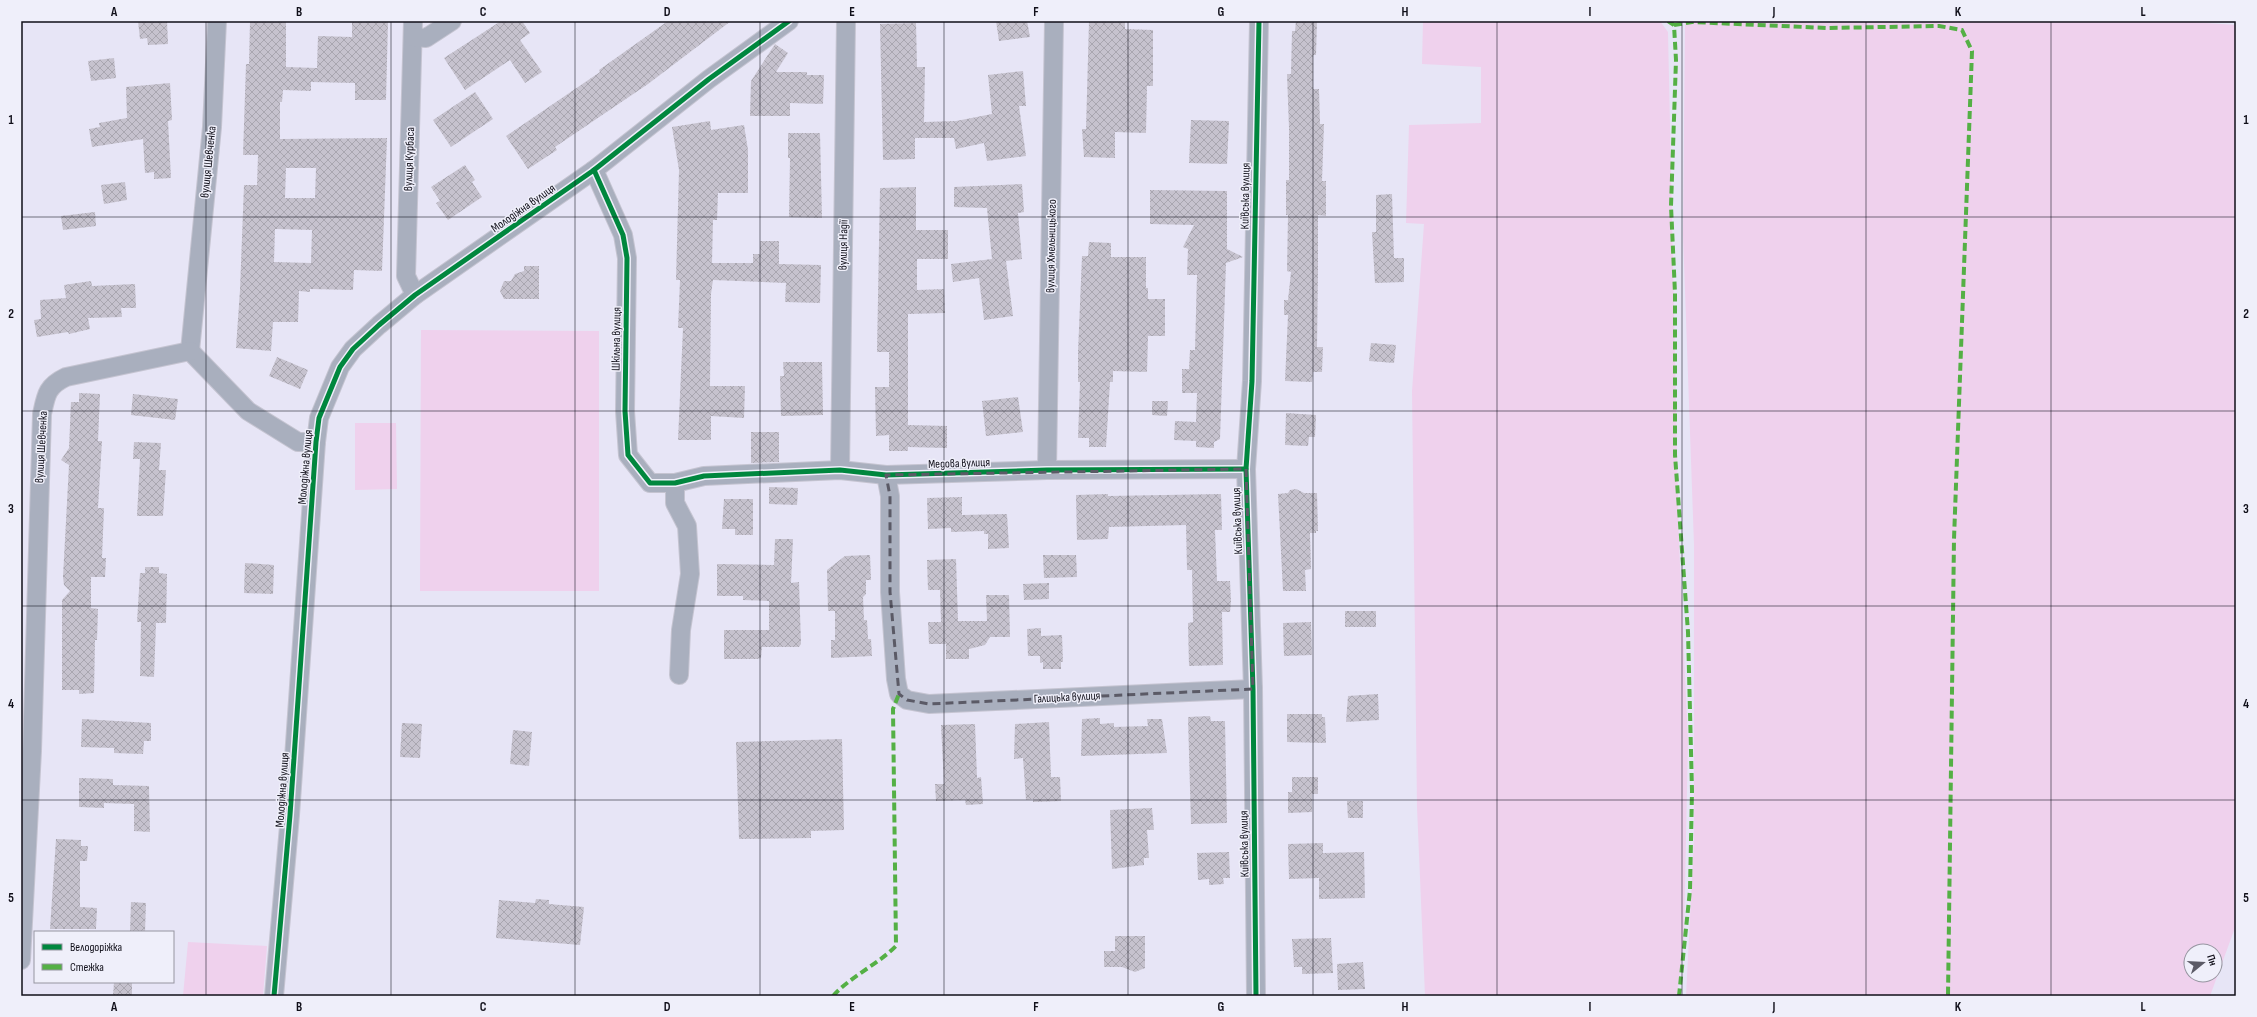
<svg xmlns="http://www.w3.org/2000/svg" width="2257" height="1017" font-family="'Sofia Sans Condensed',sans-serif">
<defs>
<pattern id="building-cross-hatch" width="8" height="8" patternUnits="userSpaceOnUse"><rect width="8" height="8" fill="#c6c2ce"/><path d="M0 0l8 8M0 8l8-8" fill="none" stroke="#a9a6b0"/></pattern>
</defs>
<rect width="100%" height="100%" fill="#e7e5f6"/>
<!-- garden -->
<g fill="#efd1ed" fill-rule="evenodd">
<polygon points="1423,21 1660,21 1668,32 1679,543 1688,741 1684,936 1677,996 1425,996 1417,807 1412,391 1424,224 1406,223 1409,125 1481,123 1481,67 1422,64"/>
<path d="M1685 21H2176L2236 25V925L2210 996H1686L1694 838V545L1683 234ZM2191 951H2215V975H2191Z"/>
<polygon points="421,330 599,331 599,591 420,591"/>
<polygon points="355,423 396,423 397,489 355,490"/>
<polygon points="188,942 267,946 263,996 183,996"/>
</g>
<!-- building -->
<g fill="url(#building-cross-hatch)" fill-rule="evenodd">
<polygon points="138,21 167,21 168,44 148,45 147,38 140,39"/>
<path d="M250 21H286V67L317 68 318 36 352 37V21H388L386 100H355V83L311 82V91L283 90 282 102H280V139L387 138 382 271 354 270 353 290 310 289V292L299 291 298 322H273L271 351 236 348 240 290 244 185H257L258 155H243L246 64H249ZM286 168H316L315 198H285ZM275 229 312 230 311 263 274 262Z"/>
<polygon points="501,21 522,21 530,33 520,40 542,72 525,83 510,60 465,90 444,58"/>
<polygon points="668,21 731,21 648,84 555,147 557,150 528,169 506,136 600,72 599,70"/>
<polygon points="996,21 1027,21 1030,37 999,41"/>
<polygon points="1089,21 1125,21 1125,29 1153,30 1153,86 1147,86 1146,133 1115,132 1115,158 1084,157 1082,129 1086,129"/>
<polygon points="1296,21 1317,21 1316,55 1313,55 1313,89 1319,89 1320,124 1324,124 1322,181 1326,181 1326,216 1318,215 1318,271 1317,347 1323,347 1322,372 1313,372 1312,382 1285,381 1288,315 1284,315 1284,300 1288,300 1291,272 1287,271 1288,215 1286,215 1286,180 1289,180 1289,128 1287,74 1291,74 1292,31 1295,31"/>
<polygon points="916,23 917,67 925,67 924,122 956,121 992,114 988,75 1023,71 1026,106 1019,106 1026,156 987,161 984,143 956,149 954,138 915,138 915,159 883,160 880,24"/>
<polygon points="775,44 788,53 776,72 807,72 807,75 824,75 823,104 790,103 790,116 750,116 751,81"/>
<polygon points="114,58 116,78 91,81 88,61"/>
<polygon points="170,83 172,120 168,121 171,178 154,179 154,172 145,173 143,139 92,147 89,129 100,127 99,123 127,118 126,87"/>
<polygon points="475,92 493,119 451,147 433,120"/>
<polygon points="1191,120 1229,121 1227,164 1189,163"/>
<polygon points="710,121 711,130 744,125 748,150 748,193 718,193 717,220 713,220 712,263 753,263 753,254 760,254 760,241 779,241 779,264 821,265 820,303 785,302 786,283 713,280 711,294 710,386 745,386 744,418 711,416 711,440 678,440 683,328 678,328 680,280 676,280 679,170 672,127"/>
<polygon points="788,133 820,133 822,218 789,217 790,158 788,158"/>
<polygon points="465,165 475,180 472,182 482,197 448,220 436,203 440,201 431,187"/>
<polygon points="125,182 127,200 104,204 101,185"/>
<polygon points="1022,184 1024,212 1018,213 1022,259 1006,261 1013,316 984,320 979,278 953,282 951,264 992,259 987,208 954,207 954,187"/>
<polygon points="916,187 916,230 948,230 948,259 917,259 917,290 944,289 945,313 908,314 908,425 947,426 947,448 908,447 908,451 889,451 889,435 876,436 875,387 889,387 889,352 877,352 880,188"/>
<polygon points="1150,190 1227,191 1227,249 1243,257 1226,263 1220,439 1214,442 1214,448 1196,447 1196,441 1174,440 1175,421 1196,422 1197,393 1182,393 1182,369 1189,369 1190,350 1195,350 1197,275 1187,275 1188,249 1183,247 1194,225 1150,224"/>
<polygon points="1392,194 1394,258 1404,258 1404,282 1375,283 1372,232 1376,232 1376,195"/>
<polygon points="95,212 96,226 63,230 61,216"/>
<polygon points="1089,242 1111,243 1111,257 1146,257 1146,288 1148,288 1148,299 1165,299 1165,336 1148,336 1147,372 1113,371 1113,382 1110,382 1106,447 1089,447 1089,438 1078,438 1080,382 1078,382 1078,352 1082,256 1088,256"/>
<polygon points="524,266 539,266 539,299 504,299 500,291 504,281 511,281 515,274 524,271"/>
<polygon points="91,281 92,286 135,284 136,308 121,308 122,317 88,318 90,329 69,334 68,332 37,337 34,320 41,319 40,300 66,298 64,285"/>
<polygon points="1371,343 1396,345 1394,363 1369,361"/>
<polygon points="277,357 308,370 300,389 269,376"/>
<polygon points="783,362 822,362 823,415 781,416 780,376 784,376"/>
<polygon points="79,393 100,394 98,441 102,441 98,508 104,508 102,558 106,558 105,577 91,577 91,608 98,609 97,640 95,640 94,693 79,694 79,690 62,690 62,600 70,591 64,585 63,577 69,465 61,460 69,448 71,402 79,402"/>
<polygon points="133,394 178,399 175,420 131,415"/>
<polygon points="1018,397 1023,432 986,436 982,401"/>
<polygon points="1152,401 1168,401 1167,416 1152,415"/>
<polygon points="1286,413 1316,415 1315,437 1309,437 1308,446 1285,445"/>
<polygon points="751,432 779,432 779,462 751,463"/>
<polygon points="134,442 161,443 159,470 166,470 163,516 137,516 140,459 133,459"/>
<polygon points="769,487 798,488 797,505 769,504"/>
<polygon points="1296,489 1304,493 1317,493 1318,531 1316,531 1316,533 1310,533 1311,569 1305,570 1306,591 1283,591 1278,494 1288,493 1290,490"/>
<polygon points="1108,494 1108,496 1221,494 1222,530 1215,530 1217,581 1230,581 1231,601 1230,612 1222,612 1223,665 1189,666 1188,623 1193,622 1192,570 1187,570 1186,525 1109,527 1108,539 1077,540 1076,495"/>
<polygon points="962,497 962,515 1007,514 1009,548 988,549 988,534 984,534 984,531 951,532 951,528 928,529 927,498"/>
<polygon points="724,499 753,499 753,535 735,535 735,529 722,529"/>
<polygon points="775,539 793,539 791,583 799,582 801,644 799,647 762,647 761,658 757,659 724,659 724,630 769,630 769,601 743,600 743,596 717,596 717,564 774,565"/>
<polygon points="870,555 871,580 866,580 866,594 863,597 864,620 867,620 868,639 871,639 872,656 831,658 831,640 835,640 835,611 828,611 827,570 845,556"/>
<polygon points="1043,555 1076,555 1077,577 1044,578"/>
<polygon points="956,559 958,621 987,621 986,595 1009,595 1010,637 990,637 985,645 969,649 969,659 946,659 946,644 929,644 928,622 941,622 940,590 928,590 927,560"/>
<polygon points="245,563 274,565 273,594 244,593"/>
<polygon points="145,567 159,567 159,573 167,574 166,623 156,623 154,677 140,676 141,622 137,622 140,573 145,573"/>
<polygon points="1049,583 1049,599 1024,600 1023,584"/>
<rect x="1345" y="611" width="31" height="16"/>
<polygon points="1311,622 1312,655 1284,656 1283,623"/>
<polygon points="1041,628 1041,636 1062,635 1063,662 1061,662 1061,669 1043,669 1043,662 1040,663 1040,656 1028,656 1027,629"/>
<polygon points="1378,694 1379,720 1346,722 1348,696"/>
<polygon points="1287,714 1322,714 1322,717 1325,717 1326,743 1287,742"/>
<polygon points="1210,716 1211,721 1225,721 1227,823 1191,824 1188,717"/>
<polygon points="1100,718 1100,724 1114,723 1114,727 1148,726 1147,719 1162,719 1167,753 1081,756 1082,719"/>
<polygon points="82,719 151,723 151,741 144,741 143,754 114,753 114,748 81,747"/>
<polygon points="1049,722 1051,777 1060,777 1061,801 1033,802 1033,799 1026,800 1023,758 1014,759 1015,724"/>
<polygon points="402,723 422,724 420,758 400,757"/>
<polygon points="975,724 977,778 981,777 983,804 966,805 965,800 936,801 935,784 944,784 941,725"/>
<polygon points="513,730 532,732 529,766 510,764"/>
<polygon points="842,739 844,830 811,831 811,838 739,839 736,742"/>
<polygon points="1292,777 1318,777 1318,794 1312,794 1312,812 1288,813 1288,792 1292,792"/>
<polygon points="79,778 113,779 113,785 149,786 150,832 134,831 134,804 104,803 104,808 79,807"/>
<polygon points="1347,801 1363,801 1363,818 1348,818"/>
<polygon points="1152,808 1154,830 1147,830 1149,858 1144,858 1144,865 1112,869 1110,810"/>
<polygon points="56,839 81,840 81,846 88,846 87,861 80,861 80,907 97,908 96,929 50,929"/>
<polygon points="1323,843 1323,853 1364,852 1365,898 1319,899 1319,878 1289,879 1288,844"/>
<polygon points="1229,852 1230,878 1223,878 1224,884 1209,885 1209,879 1198,880 1197,853"/>
<polygon points="536,899 549,900 549,904 584,907 580,945 496,938 499,900 535,903"/>
<polygon points="131,902 146,903 145,932 130,932"/>
<polygon points="1115,936 1145,936 1145,968 1135,972 1122,967 1104,967 1104,951 1115,951"/>
<polygon points="1331,938 1333,973 1302,974 1302,967 1294,967 1292,939"/>
<polygon points="1363,962 1365,989 1338,990 1337,964"/>
<polygon points="114,982 132,982 132,996 113,996"/>
</g>
<g fill="none" stroke-linecap="round" stroke-linejoin="round">
<!-- minor casing -->
<g stroke="#c5c4d1" stroke-width="20">
<g id="minor">
<polyline points="413,21 406,276 415,295"/>
<polyline points="413,37 426,38 452,21"/>
<polyline points="594,170 623,235 627,258 625,411 628,455 650,483 675,483 704,476 840,470 886,475 1047,470 1246,469"/>
<polyline points="190,351 212,127 217,21"/>
<polyline points="190,351 248,411 298,442 316,442"/>
<polyline points="840,470 846,21"/>
<polyline points="1047,470 1054,21"/>
<polyline points="886,475 890,496 890,592 896,679 899,694 907,700 929,704 1253,689"/>
<polyline points="675,483 675,503 687,526 690,574 681,630 679,675"/>
<path d="M21 960 32 751 42 414C46 395 47 386 66 377L190 351"/>
<polyline points="274,996 290,815 316,442 319,418 340,367 353,349 379,325 415,295 594,170 709,79 789,21"/>
<polyline points="1256,996 1253,689 1246,469 1252,381 1259,21"/>
</g>
</g>
<!-- minor -->
<use href="#minor" stroke="#a9afbe" stroke-width="18"/>
<!-- quiet -->
<g stroke="#54b045" stroke-width="4" stroke-dasharray="8 4" stroke-linecap="butt">
<polyline points="1668,21 1674,25 1676,60 1671,206 1675,293 1675,455 1688,632 1692,791 1690,890 1679,996"/>
<polyline points="1674,25 1692,22 1827,28 1939,26 1962,30 1972,51 1954,539 1948,996"/>
<path d="M833 996C851 976 877 965 896 946L893 709 899 694"/>
</g>
<!-- cycleway casing -->
<g stroke="#efeffa" stroke-width="8">
<g id="cycleway">
<polyline points="594,170 623,235 627,258 625,411 628,455 650,483 675,483 704,476 840,470 886,475 1047,470 1246,469"/>
<polyline points="274,996 290,815 316,442 319,418 340,367 353,349 379,325 415,295 594,170 709,79 789,21"/>
<polyline points="1256,996 1253,689 1246,469 1252,381 1259,21"/>
</g>
</g>
<!-- cycleway -->
<use href="#cycleway" stroke="#00873e" stroke-width="5"/>
</g>
<!-- marked area -->
<path fill="none" stroke="#5b5a66" stroke-width="3" stroke-dasharray="8 5" stroke-linejoin="round" d="M1246 469 1253 689 929 704 907 700 899 694 890 592V496L886 475Z"/>
<!-- grid -->
<path fill="none" stroke="#100f19" stroke-width="1" stroke-opacity="0.55" d="M206 21V996M391 21V996M575 21V996M760 21V996M944 21V996M1128 21V996M1313 21V996M1497 21V996M1682 21V996M1866 21V996M2051 21V996M21 217H2236M21 411H2236M21 606H2236M21 800H2236"/>
<g text-anchor="middle" stroke-width="3" stroke-linejoin="round" paint-order="stroke">
<!-- street labels -->
<g font-size="12" fill="#100f19" stroke="#efeffa">
<text transform="translate(409 159) rotate(-88)" y="4">вулиця Курбаса</text>
<text transform="translate(208 162) rotate(-84)" y="4">вулиця Шевченка</text>
<text transform="translate(1245 196) rotate(-89)" y="4">Київська вулиця</text>
<text transform="translate(523 208) rotate(-35)" y="4">Молодіжна вулиця</text>
<text transform="translate(843 245) rotate(-89)" y="4">вулиця Надії</text>
<text transform="translate(1051 246) rotate(-89)" y="4">вулиця Хмельницького</text>
<text transform="translate(616 339) rotate(-89)" y="4">Шкільна вулиця</text>
<text transform="translate(41 447) rotate(-87)" y="4">вулиця Шевченка</text>
<text transform="translate(959 463) rotate(-2)" y="4">Медова вулиця</text>
<text transform="translate(305 467) rotate(-85)" y="4">Молодіжна вулиця</text>
<text transform="translate(1237 521) rotate(-92)" y="4">Київська вулиця</text>
<text transform="translate(1067 697) rotate(-3)" y="4">Галицька вулиця</text>
<text transform="translate(282 790) rotate(-86)" y="4">Молодіжна вулиця</text>
<text transform="translate(1244 844) rotate(-91)" y="4">Київська вулиця</text>
</g>
</g>
<!-- border -->
<rect width="2257" height="1017" fill="none" stroke="#efeffa" stroke-width="44"/>
<!-- legend -->
<rect x="34" y="931" width="140" height="52" fill="#efeffa" stroke="#9695a0"/>
<rect x="42" y="944" width="20" height="6" fill="#00873e" stroke="#9695a0"/>
<text x="70" y="951" font-size="12" fill="#100f19">Велодоріжка</text>
<rect x="42" y="964" width="20" height="6" fill="#54b045" stroke="#9695a0"/>
<text x="70" y="971" font-size="12" fill="#100f19">Стежка</text>
<!-- north arrow -->
<g transform="translate(2203 963) rotate(72)"><circle r="19" fill="#efeffa" stroke="#9695a0"/>
<path d="M0-3L7 15L0 10L-7 15Z" fill="#5b5a66"/>
<text y="-6" font-size="11" font-weight="bold" text-anchor="middle" fill="#100f19">Пн</text>
</g>
<rect x="22" y="22" width="2213" height="973" fill="none" stroke="#100f19" stroke-width="1.5"/>
<g font-size="13" text-anchor="middle" font-weight="bold" fill="#100f19">
<text x="114" y="16">A</text>
<text x="299" y="16">B</text>
<text x="483" y="16">C</text>
<text x="667" y="16">D</text>
<text x="852" y="16">E</text>
<text x="1036" y="16">F</text>
<text x="1221" y="16">G</text>
<text x="1405" y="16">H</text>
<text x="1590" y="16">I</text>
<text x="1774" y="16">J</text>
<text x="1958" y="16">K</text>
<text x="2143" y="16">L</text>
<text x="11" y="124">1</text>
<text x="2246" y="124">1</text>
<text x="11" y="318">2</text>
<text x="2246" y="318">2</text>
<text x="11" y="513">3</text>
<text x="2246" y="513">3</text>
<text x="11" y="708">4</text>
<text x="2246" y="708">4</text>
<text x="11" y="902">5</text>
<text x="2246" y="902">5</text>
<text x="114" y="1011">A</text>
<text x="299" y="1011">B</text>
<text x="483" y="1011">C</text>
<text x="667" y="1011">D</text>
<text x="852" y="1011">E</text>
<text x="1036" y="1011">F</text>
<text x="1221" y="1011">G</text>
<text x="1405" y="1011">H</text>
<text x="1590" y="1011">I</text>
<text x="1774" y="1011">J</text>
<text x="1958" y="1011">K</text>
<text x="2143" y="1011">L</text>
</g>
</svg>
